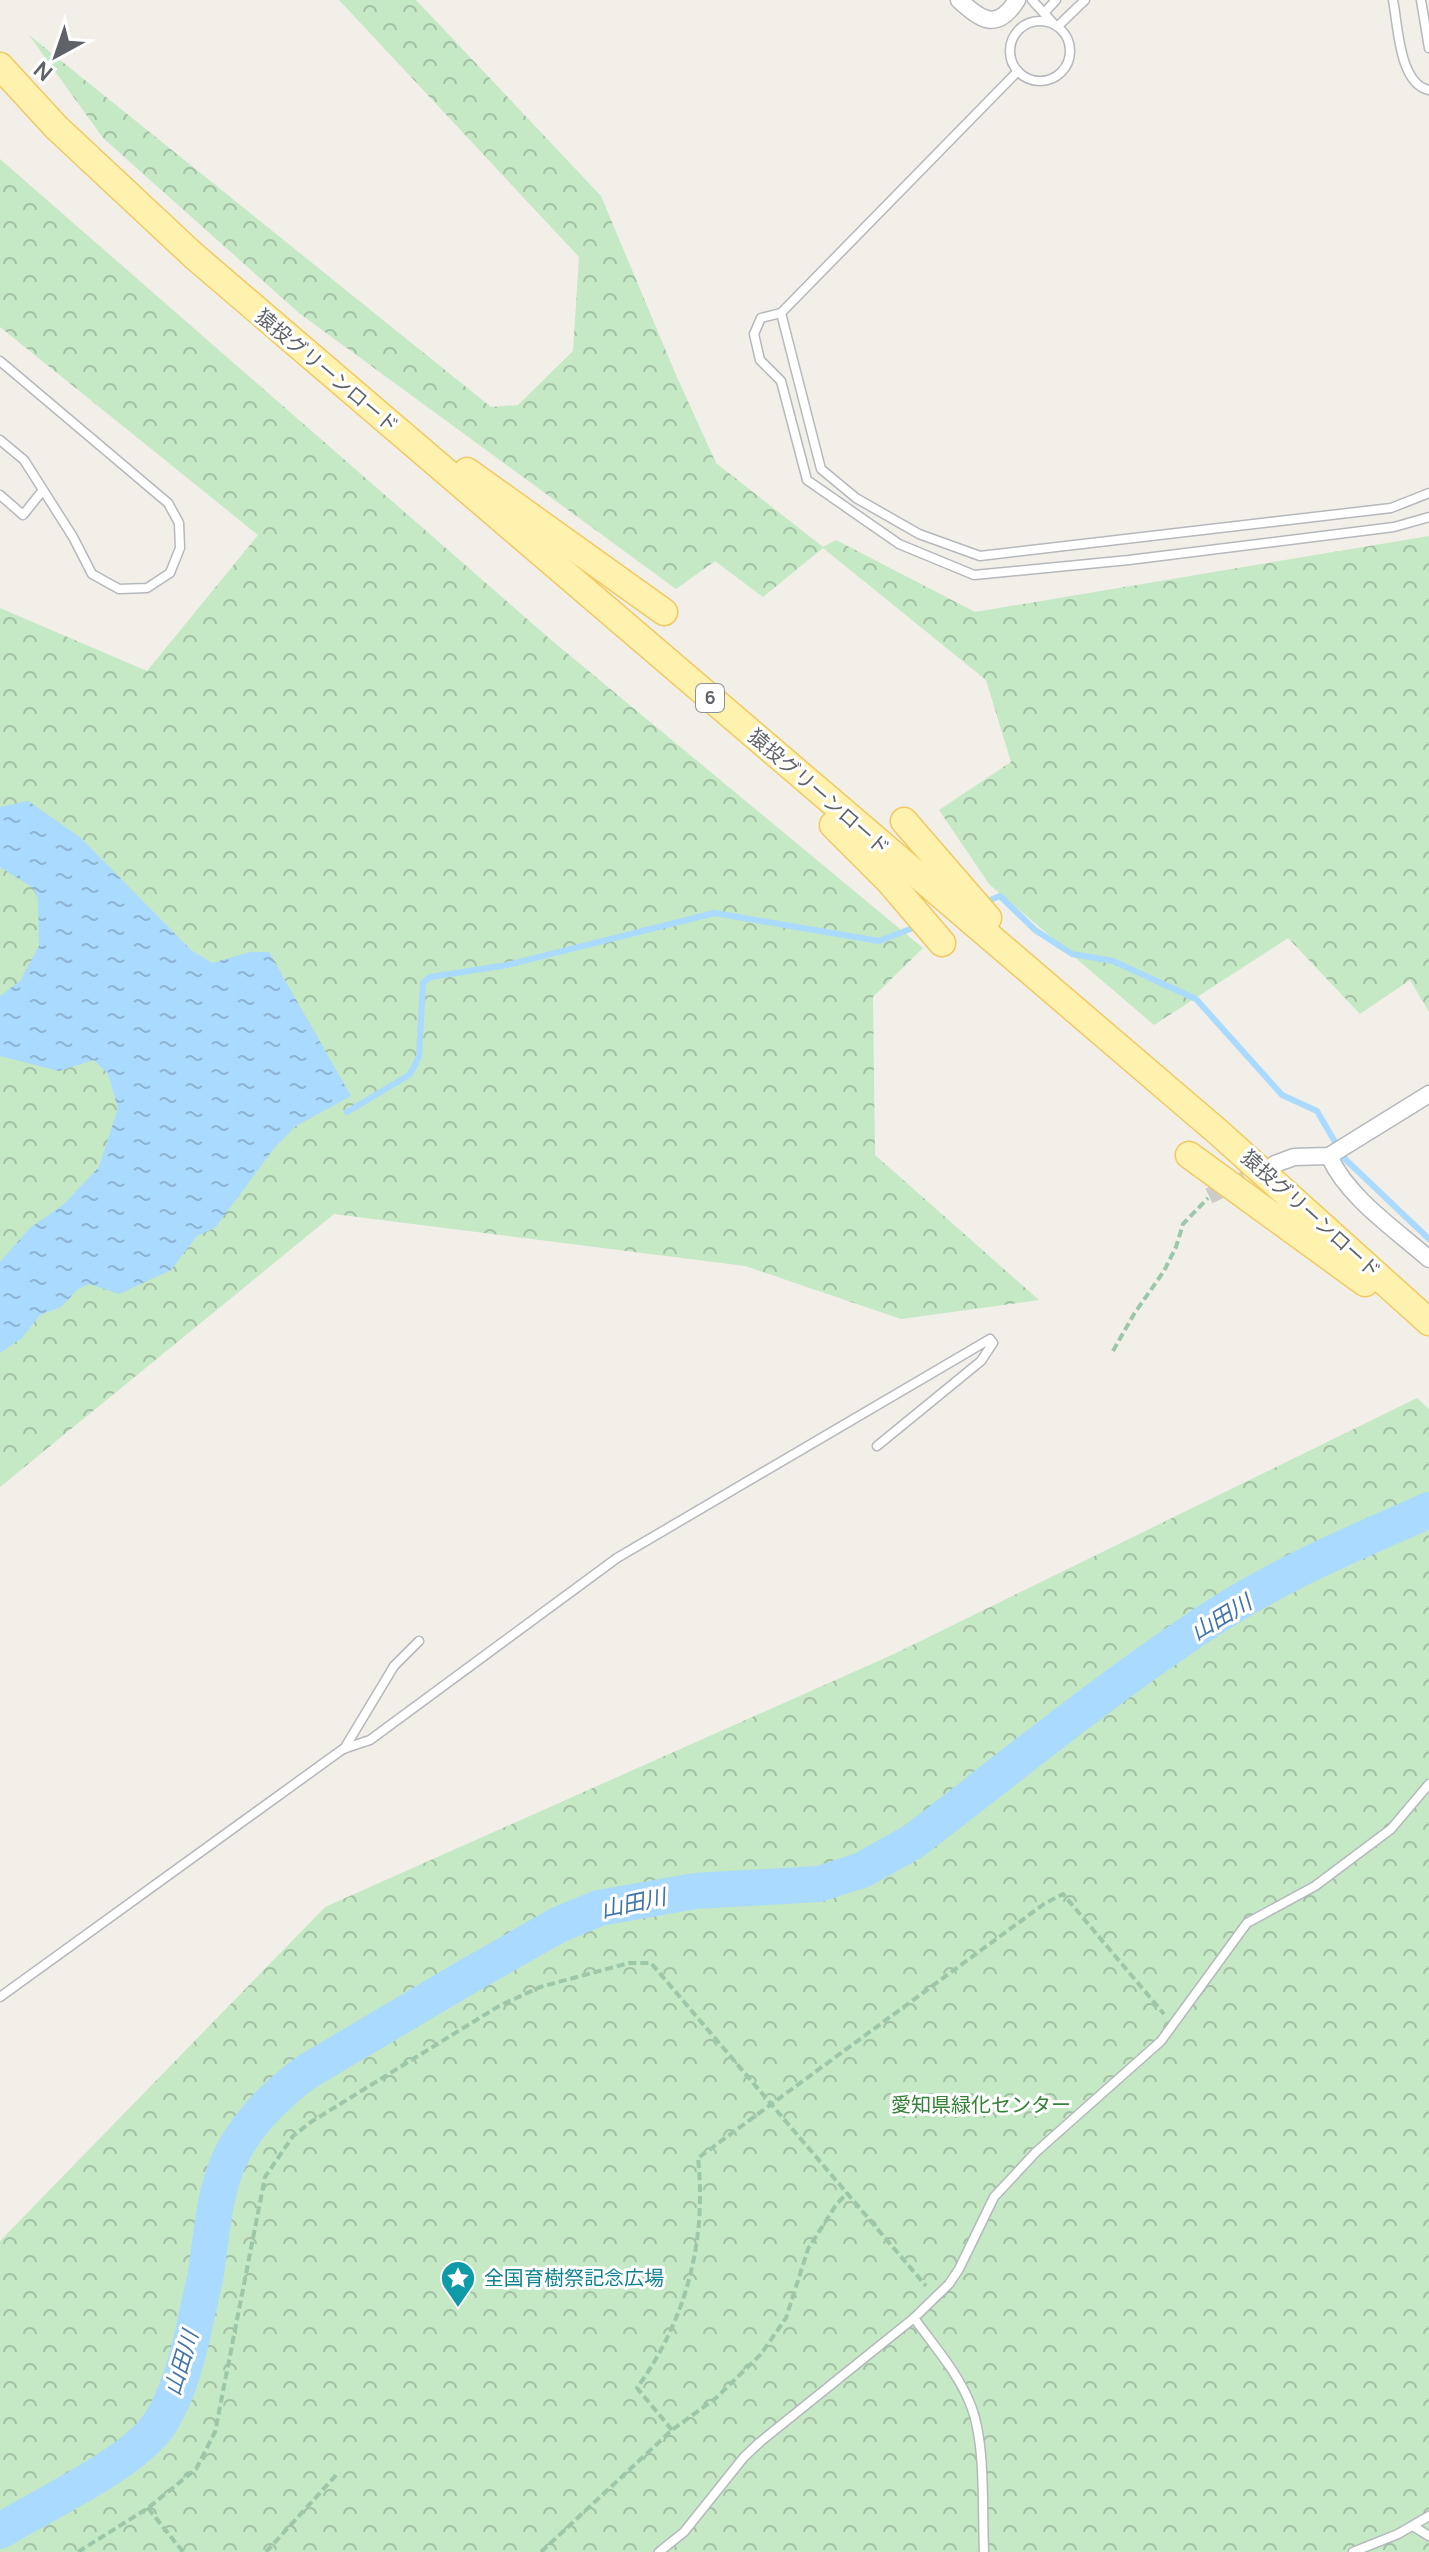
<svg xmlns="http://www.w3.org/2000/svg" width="1429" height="2552" font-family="Manrope,'Noto Sans JP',sans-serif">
<defs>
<pattern id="forest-crowns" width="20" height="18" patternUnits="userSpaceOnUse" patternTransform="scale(2)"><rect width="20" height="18" fill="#c5e8c5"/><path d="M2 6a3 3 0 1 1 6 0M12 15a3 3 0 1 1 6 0" fill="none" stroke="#a3c0a4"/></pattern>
<pattern id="water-ripples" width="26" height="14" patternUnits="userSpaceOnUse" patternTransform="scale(2)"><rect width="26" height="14" fill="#aadaff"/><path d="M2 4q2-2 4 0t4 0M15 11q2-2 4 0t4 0" fill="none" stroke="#8eb4d2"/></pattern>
</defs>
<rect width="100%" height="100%" fill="#f1efe8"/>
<!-- forest -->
<g fill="url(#forest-crowns)">
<polygon points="339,0 416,0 601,196 676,375 716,463 823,547 836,540 975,612 1429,536 1429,1012 1410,980 1360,1014 1288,938 1154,1025 989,884 939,810 1011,762 986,680 823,548 763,597 715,561 676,589 299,313 103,138 29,35 491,407 518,405 573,351 579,257"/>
<polygon points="0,159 550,639 923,948 873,997 875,1155 1039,1300 901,1319 745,1266 334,1214 0,1487 0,608 147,671 258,535 0,327"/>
<polygon points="1417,1398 1429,1409 1429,2552 0,2552 0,2241 325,1907 894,1654"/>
</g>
<!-- water -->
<polygon fill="url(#water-ripples)" points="28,801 81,838 191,950 212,963 250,952 269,952 351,1096 296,1126 275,1147 215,1228 197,1236 171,1270 119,1294 89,1284 78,1289 61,1307 40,1315 22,1338 0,1353 0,1262 30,1228 64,1204 99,1167 118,1108 108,1074 94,1060 59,1071 0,1056 0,996 20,981 39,946 38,899 33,888 0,867 0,807"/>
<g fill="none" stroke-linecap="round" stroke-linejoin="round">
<!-- stream -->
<g stroke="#aadaff" stroke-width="6">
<polyline points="985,902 1000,896 1035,930 1072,954 1113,961 1196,999 1282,1095 1317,1111 1345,1159 1429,1239"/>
<polyline points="347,1112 409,1075 413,1069 419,1056 423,983 430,977 507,965 714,913 879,941 918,926"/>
</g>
<!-- river -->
<path stroke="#aadaff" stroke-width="36" d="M0 2531C44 2504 133 2464 160 2423 177 2396 186 2363 193 2333 197 2313 202 2293 206 2273 212 2233 214 2187 234 2150 252 2118 279 2092 308 2071L465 1978 558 1925 599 1908 695 1891 819 1884 862 1870 914 1841C1013 1765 1111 1684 1216 1616 1281 1574 1358 1541 1429 1510"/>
<!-- street-tunnel -->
<polyline stroke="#ccccc8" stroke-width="16" stroke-dasharray="16 8" stroke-linecap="butt" points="1209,1196 1265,1169"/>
<!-- lane casing -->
<g stroke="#b5b8bc" stroke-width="11">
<g id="lane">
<polyline points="1032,0 1053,23"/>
<path d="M1393 0C1398 25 1399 84 1429 90"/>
<polyline points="1421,0 1429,48"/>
<polyline points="1044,13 1056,0"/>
<circle cx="1040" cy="51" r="30"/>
<polyline points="1058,26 1085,0"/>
<polyline points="1018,71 781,313 761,318 754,334 760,360 781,381 807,480 899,544 974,575 1129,560 1394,527 1429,517"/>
<polyline points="781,313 821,469 856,498 919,534 980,556 1391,508 1429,493"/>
<polyline points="0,361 168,503 179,523 180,548 170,573 147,588 119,589 92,574 73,537 24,460 0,440"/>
<polyline points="0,495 23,515 43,490"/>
<polyline points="344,1749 394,1666 419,1641"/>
<polyline points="0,1997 343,1749 370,1740 617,1558 990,1339 993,1343 981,1361 877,1446"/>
<path d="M914 2318C934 2346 959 2374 971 2406 986 2444 982 2509 984 2552"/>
<polyline points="1413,2526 1429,2536"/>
<polyline points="659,2552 684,2532 744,2457 760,2442 914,2318 949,2284 959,2269 994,2197 1036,2152 1161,2041 1247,1923 1315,1886 1391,1829 1429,1784"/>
<polyline points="1353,2552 1398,2534 1429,2516"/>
</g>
</g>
<!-- street casing -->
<g stroke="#b5b8bc" stroke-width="19">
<g id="street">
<path d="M959 0C981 20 997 32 1017 0"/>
<path d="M1329 1156C1348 1198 1395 1229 1429 1259"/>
<polyline points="1275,1164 1294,1157 1329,1156 1429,1094"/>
</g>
</g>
<!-- primary casing -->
<g stroke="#f2c960" stroke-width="29">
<g id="primary">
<polyline points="0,66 56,127 194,256 1218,1132 1429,1322"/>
<polyline points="467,471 664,612"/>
<polyline points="904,821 988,918"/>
<polyline points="833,825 889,881 942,943"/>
<polyline points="1189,1155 1365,1283"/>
</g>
</g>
<!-- path -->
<g stroke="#9cc7a9" stroke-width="4" stroke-dasharray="8 4" stroke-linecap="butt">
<polyline points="1113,1351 1134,1314 1164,1271 1176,1247 1183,1224 1208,1198"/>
<path d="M672 2430 637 2388C686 2320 707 2241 698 2158L1044 1904 1063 1894 1164 2014"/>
<polyline points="148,2508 183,2552"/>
<polyline points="78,2552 148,2508 196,2469 215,2432 265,2177 293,2136 311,2122 499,2006 540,1987 629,1963 651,1963 926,2286"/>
<polyline points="266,2552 339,2472"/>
<polyline points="541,2552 672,2430 716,2398 761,2354 786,2318 808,2249 836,2205 847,2193"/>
</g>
<!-- lane -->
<use href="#lane" stroke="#fff" stroke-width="8"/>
<!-- street -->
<use href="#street" stroke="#fff" stroke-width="16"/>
<!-- primary -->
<use href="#primary" stroke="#fff2af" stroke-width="26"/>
</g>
<!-- icons -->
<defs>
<g id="sight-pin" transform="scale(1.8)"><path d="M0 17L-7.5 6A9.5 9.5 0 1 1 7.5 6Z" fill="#0f9aa8" stroke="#fff"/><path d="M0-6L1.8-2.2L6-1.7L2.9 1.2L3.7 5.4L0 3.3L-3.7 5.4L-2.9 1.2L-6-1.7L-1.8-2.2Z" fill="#fff"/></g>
</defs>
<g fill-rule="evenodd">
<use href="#sight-pin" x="458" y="2278"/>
</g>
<g text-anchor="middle" stroke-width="6" stroke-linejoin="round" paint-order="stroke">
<!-- shield labels -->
<rect fill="#fff" stroke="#8f9295" stroke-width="2" x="696" y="684" width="28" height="28" rx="6"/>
<g font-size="18" font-weight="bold" fill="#5f6368">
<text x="710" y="704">6</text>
</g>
<!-- street labels -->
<g font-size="20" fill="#5f6368" stroke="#fff">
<text transform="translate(327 371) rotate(40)" y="7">猿投グリーンロード</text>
<text transform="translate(819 792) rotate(41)" y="7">猿投グリーンロード</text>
<text transform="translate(1311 1214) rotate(42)" y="7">猿投グリーンロード</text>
</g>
<!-- park labels -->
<g font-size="20" fill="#348238" stroke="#fff">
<text x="981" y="2112">愛知県緑化センター</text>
</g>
<!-- culture labels -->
<g font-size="20" fill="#0d838f" stroke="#fff" text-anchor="start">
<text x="484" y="2285">全国育樹祭記念広場</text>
</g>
<!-- water labels -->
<g font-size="22" font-style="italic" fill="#4174aa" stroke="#fff">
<text transform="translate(1221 1617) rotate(-31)" y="8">山田川</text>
<text transform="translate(633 1903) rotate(-12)" y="8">山田川</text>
<text transform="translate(181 2363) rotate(-73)" y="8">山田川</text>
</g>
</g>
<!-- north arrow -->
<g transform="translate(56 56) rotate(220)" stroke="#ffffff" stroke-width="6" paint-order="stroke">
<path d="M0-6L14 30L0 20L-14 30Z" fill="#5f6368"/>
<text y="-12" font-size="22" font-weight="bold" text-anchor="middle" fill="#5f6368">N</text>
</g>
</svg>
